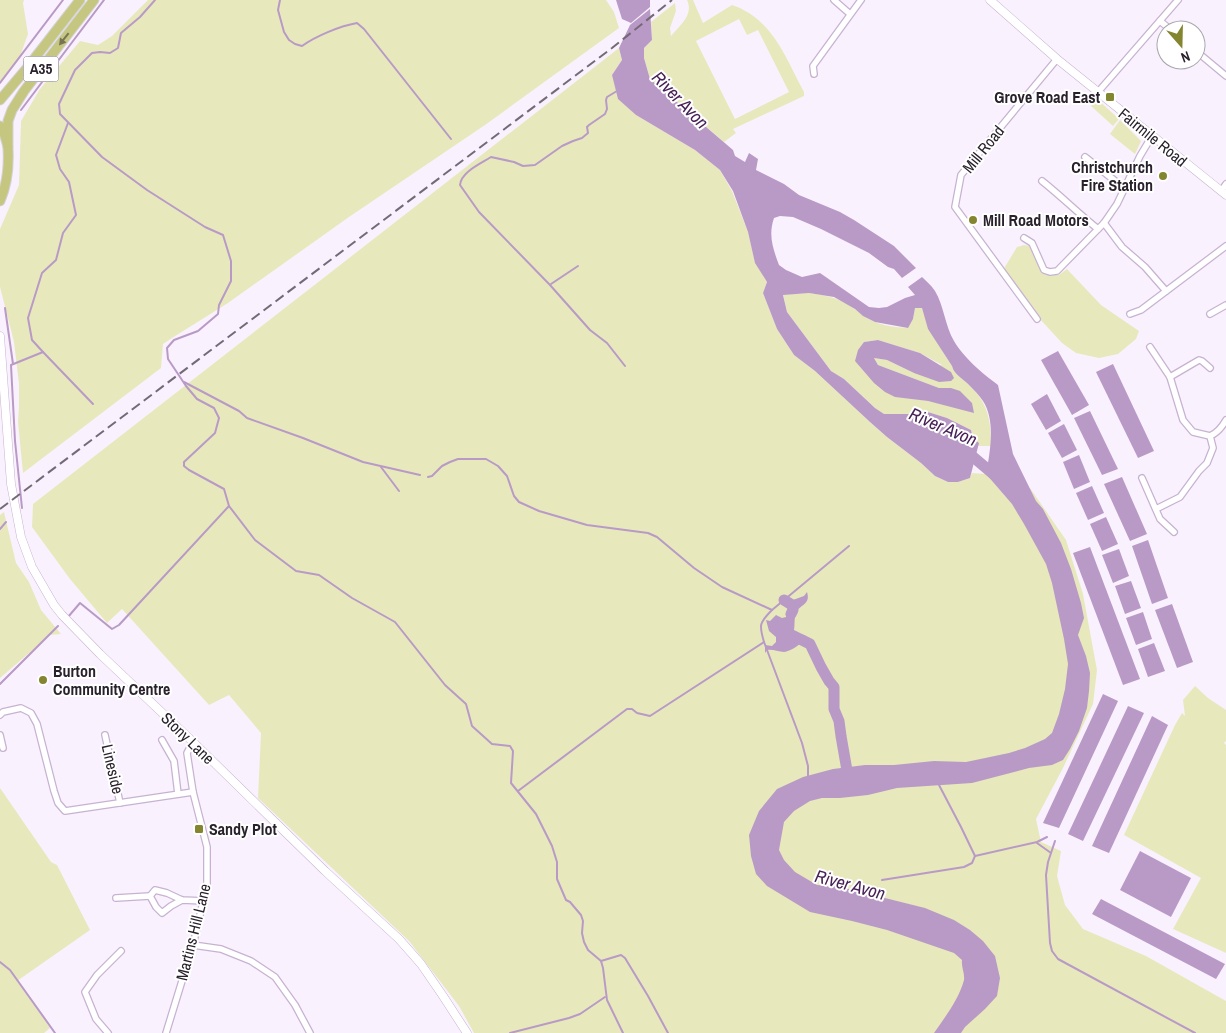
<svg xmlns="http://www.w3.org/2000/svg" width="1226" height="1033" font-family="'Archivo Narrow',sans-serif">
<rect width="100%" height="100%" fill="#faf1fe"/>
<!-- green -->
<g fill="#e7e9bd" fill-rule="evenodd">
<polygon points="0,0 24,0 23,3 28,34 19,59 0,82"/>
<polygon points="148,0 606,0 614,12 619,28 485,125 349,217 228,303 172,338 163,344 161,368 23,473 18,422 19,406 19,384 14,342 0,287 0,229 19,185 21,121 40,89 80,41 98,45 112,36"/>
<path d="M687 0H693L703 23 732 5C773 19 785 57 804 92V96L733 129 736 133 724 142 650 79 644 58V48L652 40 651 22 675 3 676 11 670 28 671 36C680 25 694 15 687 0ZM739 19 747 35 758 30 789 92 735 119 696 41Z"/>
<polygon points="619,48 622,60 612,75 636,115 695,150 720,170 732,191 748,232 755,262 767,282 763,293 777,329 794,355 815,371 870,422 887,437 921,463 935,476 948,482 958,482 970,478 972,473 986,474 1007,498 1030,488 1066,540 1083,594 1097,670 1093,704 1063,768 1036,819 1041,842 1061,851 1057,876 1065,905 1083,929 1146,956 1226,1001 1226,1033 474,1033 459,1006 409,941 258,798 261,733 229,695 209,705 122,609 107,623 70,579 32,527 33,504"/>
<polygon points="1097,99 1119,119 1113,126 1091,106"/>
<polygon points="1120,120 1141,141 1135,154 1110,134"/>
<polygon points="1024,245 1030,246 1041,270 1046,275 1059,275 1067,269 1101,305 1139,331 1136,339 1118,354 1099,358 1076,353 1062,343 1039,318 1003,270 1017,247"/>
<path d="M809 293C828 296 837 297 853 308 861 313 864 317 873 321 883 326 896 327 907 328L913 319 915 307 922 308C929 329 940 348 952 366 954 375 961 377 967 383 988 402 991 419 991 446H978L979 443 973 438 971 430 947 418 928 412 913 414H883L875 408 844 379 831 371 787 312 783 294ZM878 340 920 353 942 365 914 373 887 360 874 358 878 365 939 388H951L946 405 928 401 895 396 864 342Z"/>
<polygon points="4,512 16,563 29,582 41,610 61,634 50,635 0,678 0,515"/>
<polygon points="1195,686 1208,698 1226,710 1226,741 1224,743 1226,745 1226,953 1173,929 1201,878 1124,835 1175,725 1182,713 1185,716 1183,700"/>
<polygon points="0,788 51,862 57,865 90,930 17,981 50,1028 44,1033 0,1033"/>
</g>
<!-- water -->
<g fill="#b99ac6">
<polygon points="616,0 650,0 650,7 631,23 622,19"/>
<path d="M650 9 652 40 644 48V58L650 79 733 150 735 156 745 162 749 153 758 159 756 170 784 184 799 195 840 212 854 220 894 246 916 268 902 278 894 269 888 267 869 253 821 229 793 217 780 216 774 218C768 235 773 249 779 265L786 270 802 277 820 273 869 307 879 308 887 307 905 298 915 295 908 287 922 277C926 281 931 285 935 291 944 306 945 326 954 341 963 357 983 374 998 385L1013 454 1036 501 1043 509 1061 543 1071 569 1081 603 1084 618 1078 635 1086 656 1090 673 1089 691 1087 708 1079 731 1070 749 1063 760 1052 765 1029 768 972 783 897 788 868 795 840 798H822L810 801 794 811 784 822 779 850 784 860 795 872 817 885 837 886 925 908 954 920 970 930 983 941 995 956 1000 978 997 996 985 1009 965 1027 961 1033H934C945 1017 959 999 964 980 965 974 961 967 962 960L954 953 887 930 852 921 810 912 767 886 756 874 751 856 749 835 759 811 777 789 803 777 833 769 865 765H894L934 761 966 762 1009 753 1025 748 1045 739 1052 733 1059 714 1065 689 1068 664 1064 639 1052 583 1046 564 1024 524 1012 504 986 474C990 452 996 421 983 401 979 395 974 390 970 386 964 379 954 375 952 366L928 329 922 308H915L913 319 908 328 875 322 863 316 855 309 834 297 809 293 783 295 787 312 831 371 844 379 875 408 884 414H913L928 412 947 418 971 430 973 438 979 443 970 478 958 482H948L935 476 921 463 887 437 870 422 815 371 794 355 777 329 763 293 767 282 755 263 748 232 733 191 720 170 695 150 636 115 618 99 612 75 622 60 619 48 630 25Z"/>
<polygon points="878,340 920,353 951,372 954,378 951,381 939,382 914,373 887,360 874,358 878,365 939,388 951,388 960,391 972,403 974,413 928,401 895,397 885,392 874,383 855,361 858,350 864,342"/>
<polygon points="1058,351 1089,405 1072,415 1041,360"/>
<polygon points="1113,364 1154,451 1138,458 1096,372"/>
<polygon points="1047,394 1061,421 1046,430 1031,404"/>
<polygon points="1090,411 1118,469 1102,475 1074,418"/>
<polygon points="1064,424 1077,450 1062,458 1048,433"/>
<polygon points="1079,455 1090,482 1074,489 1063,462"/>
<polygon points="1122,477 1147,534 1130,541 1104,484"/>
<polygon points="1092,486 1104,513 1088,520 1076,493"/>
<polygon points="1106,517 1118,544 1102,551 1090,524"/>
<polygon points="1148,540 1168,598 1152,604 1132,546"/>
<polygon points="1090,547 1140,679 1123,685 1073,553"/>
<polygon points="1119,549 1129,576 1113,583 1102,555"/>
<polygon points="1131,581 1141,608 1125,614 1115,586"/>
<path d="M807 592C811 605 800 604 796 613 794 617 795 625 794 630 804 635 812 637 814 649H811L803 642C797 646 791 651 784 652 778 652 773 649 767 650L765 653V645L772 646 776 642V637L769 631 766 620 770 621 776 615 782 618 786 617 790 611 788 604 790 601 804 596Z"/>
<polygon points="1172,604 1193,662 1177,668 1155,610"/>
<polygon points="1143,612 1152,639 1136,645 1126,618"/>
<polygon points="1154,643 1165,671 1148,677 1138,649"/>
<polygon points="1103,694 1118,701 1059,828 1043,823"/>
<polygon points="1128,706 1144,713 1083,841 1068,834"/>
<polygon points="1152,716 1168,725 1109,853 1092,846"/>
<polygon points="1140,851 1191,878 1171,917 1120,890"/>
<polygon points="1101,899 1225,964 1216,979 1092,914"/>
</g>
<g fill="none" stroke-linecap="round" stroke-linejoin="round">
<!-- stream -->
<g stroke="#b99ac6" stroke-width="2">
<polyline points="155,0 140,17 121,33 118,48 110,53 100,52 92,53 75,70 59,104 60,114 102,157 147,190 205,227 223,235 231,261 231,281 219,305 218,314 198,331 174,340 167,348 168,359 186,386 197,399 214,408 219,418 215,433 184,462 184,466 189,470 224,489 229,506 255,540 296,571 319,575 352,598 395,622 445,685 466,704 472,726 492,744 510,746 513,751 511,783 536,814 552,846 557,862 557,879 566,900 570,902 581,915 583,921 582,933 584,942 588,950 601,961 603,968 607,1000 623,1033"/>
<path d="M280 0 278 10 284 32 289 40 295 44 302 46C316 36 340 26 357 23L364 29 451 139"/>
<polyline points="0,83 63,0"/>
<path d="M617 91 607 97 606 100 607 109 605 114 589 125 587 127 588 133 582 138 573 141 562 146 535 165 523 166 514 162 491 157C480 164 461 172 460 185L479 212 550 285 590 330 607 343 625 366"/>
<polyline points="21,110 104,0"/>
<polyline points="551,284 578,266"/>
<polyline points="5,308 13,364"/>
<polyline points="43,352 93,404"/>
<polyline points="184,382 239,411 247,418 303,438 363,462 420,475"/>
<polyline points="381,467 399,491"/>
<polyline points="428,477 432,476 442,466 450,462 458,459 486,459 498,466 507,476 514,496 519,502 539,511 587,525 648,533 657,537 694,568 722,587 772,610"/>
<polyline points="22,508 15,441 11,365 43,352 32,340 28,318 42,273 56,260 63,233 76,215 69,182 60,169 56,155 68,123"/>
<polyline points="0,529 6,522"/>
<polyline points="68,617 80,603 112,629 119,625 229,506"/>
<polyline points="0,684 58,626"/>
<path d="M808 776V766L802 743 764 642C759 625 759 623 772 610L849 546"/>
<polyline points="939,785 961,827 975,856"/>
<polyline points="518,791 627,709 632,709 637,713 650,716 764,642"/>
<polyline points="1055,841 1048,862 1046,875 1050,943 1052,951 1058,959 1195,1033"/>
<polyline points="1037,843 1051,853"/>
<polyline points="975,856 1037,842 1047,837"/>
<polyline points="882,880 964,867 972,863 975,856"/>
<polyline points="601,961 621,955 625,958 648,996 668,1033"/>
<polyline points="0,962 10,970 55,1033"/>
<polyline points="510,1033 569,1018 580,1014 605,997"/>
</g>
<!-- river -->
<g stroke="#b99ac6" stroke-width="11">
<polyline points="962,453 972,456 998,478"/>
<polyline points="784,600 792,605 793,610 791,614"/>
<polyline points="802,640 810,644 821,667 829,681 834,687 834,709 839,721 841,736 849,782"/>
</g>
<!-- minor casing -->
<g stroke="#c7b3d1" stroke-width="8">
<g id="minor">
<polyline points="834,0 850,14"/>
<polyline points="1160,21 1171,30"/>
<polyline points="1196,51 1226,76"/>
<polyline points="814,74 813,66 861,0"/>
<polyline points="1098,92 1178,0"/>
<polyline points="1085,157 1124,188"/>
<path d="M1042 181C1061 196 1079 214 1098 229"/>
<polyline points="1221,191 1226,184"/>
<polyline points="1104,223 1122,247 1145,267 1166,291"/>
<polyline points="1024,238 1032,243 1044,270 1050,272 1057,271 1104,223 1117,204 1140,156 1152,136"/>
<polyline points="1130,314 1141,310 1226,246"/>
<polyline points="1210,314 1226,305"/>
<polyline points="1037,319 955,207 961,175 1057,59"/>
<path d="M1150 347 1170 377 1183 420 1193 432 1210 436C1217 433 1222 427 1226 420"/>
<polyline points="1170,377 1199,360 1202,361 1210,368"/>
<polyline points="1142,478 1160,519 1174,532"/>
<polyline points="1156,509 1180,497 1199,471 1207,463 1213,448 1210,436"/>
<polyline points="0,715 3,712 21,708 31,713 37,724 54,791 58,803 65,811 193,792"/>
<polyline points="0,735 3,748"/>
<polyline points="105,735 120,803"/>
<polyline points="162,740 174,761 178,794"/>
<polyline points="116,898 150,896"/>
<polyline points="182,900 171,906 162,913 156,907 150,896 155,890 167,893 182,900 204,901"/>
<polyline points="193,945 221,949 251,961 275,977 295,1005 310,1033"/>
<polyline points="108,1033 96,1019 85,992 97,975 121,951"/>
<polyline points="166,1033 193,945 207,885 207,847 193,792 187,753 193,742"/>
</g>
</g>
<!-- secondary casing -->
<g stroke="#c7b3d1" stroke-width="9">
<g id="secondary">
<polyline points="990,0 1057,59 1226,195"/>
<polyline points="0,336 11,484 21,537 32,567 54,605 62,615 100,654 193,742 325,871 399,939 421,964 443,996 467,1033"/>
</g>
</g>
<!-- primary casing -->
<g stroke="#d4d3d5" stroke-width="11">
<g id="primary">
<polyline points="0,100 27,68 80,0"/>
<path d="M0 126 2 128C4 134 7 141 8 148 9 165 7 185 0 201"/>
<polyline points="8,146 8,121 12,110 24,91 94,0"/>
</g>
</g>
<!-- minor -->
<use href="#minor" stroke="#fff" stroke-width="5.5"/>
<!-- secondary -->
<use href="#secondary" stroke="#fff" stroke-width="8"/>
<!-- primary -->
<use href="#primary" stroke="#c5c780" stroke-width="9"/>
<!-- rail -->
<polyline stroke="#736a76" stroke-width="2" stroke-dasharray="10 5" stroke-linecap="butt" points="0,509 612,48 672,0"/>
</g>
<!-- one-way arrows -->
<defs><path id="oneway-solid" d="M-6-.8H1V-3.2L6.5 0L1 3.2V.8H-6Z" transform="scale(1.25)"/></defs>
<use fill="#777456" href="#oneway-solid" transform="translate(64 39) rotate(128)"/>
<!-- markers -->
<g fill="#84852f" stroke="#fff" stroke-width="2">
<rect x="1105" y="92" width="10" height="10" rx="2.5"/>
<circle cx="1163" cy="176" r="5"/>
<circle cx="973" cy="220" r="5"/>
<circle cx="43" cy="680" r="5"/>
<rect x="194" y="824" width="10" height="10" rx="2.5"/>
</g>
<g text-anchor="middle" stroke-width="4" stroke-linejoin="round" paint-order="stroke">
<!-- shield labels -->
<rect fill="#fff" stroke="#69646b" stroke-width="1" x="23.5" y="56.5" width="35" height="25" rx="4"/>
<g font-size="15" font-weight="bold" fill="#29212c">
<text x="41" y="74">A35</text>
</g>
<!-- poi labels -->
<g font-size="16" font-weight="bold" fill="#29212c" stroke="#fff" text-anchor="start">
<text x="1100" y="103" text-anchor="end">Grove Road East</text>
<text x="1153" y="173" text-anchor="end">Christchurch<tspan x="1153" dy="18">Fire Station</tspan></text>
<text x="983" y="226">Mill Road Motors</text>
<text x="53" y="677">Burton<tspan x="53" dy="18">Community Centre</tspan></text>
<text x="209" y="835">Sandy Plot</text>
</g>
<!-- street labels -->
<g font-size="16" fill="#29212c" stroke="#fff">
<text transform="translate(1153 137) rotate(39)" y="6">Fairmile Road</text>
<text transform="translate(983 149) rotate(-51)" y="6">Mill Road</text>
<text transform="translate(188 738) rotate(44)" y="6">Stony Lane</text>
<text transform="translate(113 769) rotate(77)" y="6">Lineside</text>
<text transform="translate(193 932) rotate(-76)" y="6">Martins Hill Lane</text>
</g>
<!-- water labels -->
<g font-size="18" font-style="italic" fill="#482157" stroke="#fff">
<text transform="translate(680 100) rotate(46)" y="6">River Avon</text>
<text transform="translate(943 427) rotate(23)" y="6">River Avon</text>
<text transform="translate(850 885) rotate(15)" y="6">River Avon</text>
</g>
</g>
<!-- north arrow -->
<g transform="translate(1181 45) rotate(160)"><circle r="24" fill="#ffffff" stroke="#a9a6ab"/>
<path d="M0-4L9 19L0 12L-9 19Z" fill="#84852f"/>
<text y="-8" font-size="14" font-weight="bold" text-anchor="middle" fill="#29212c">N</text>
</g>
</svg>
